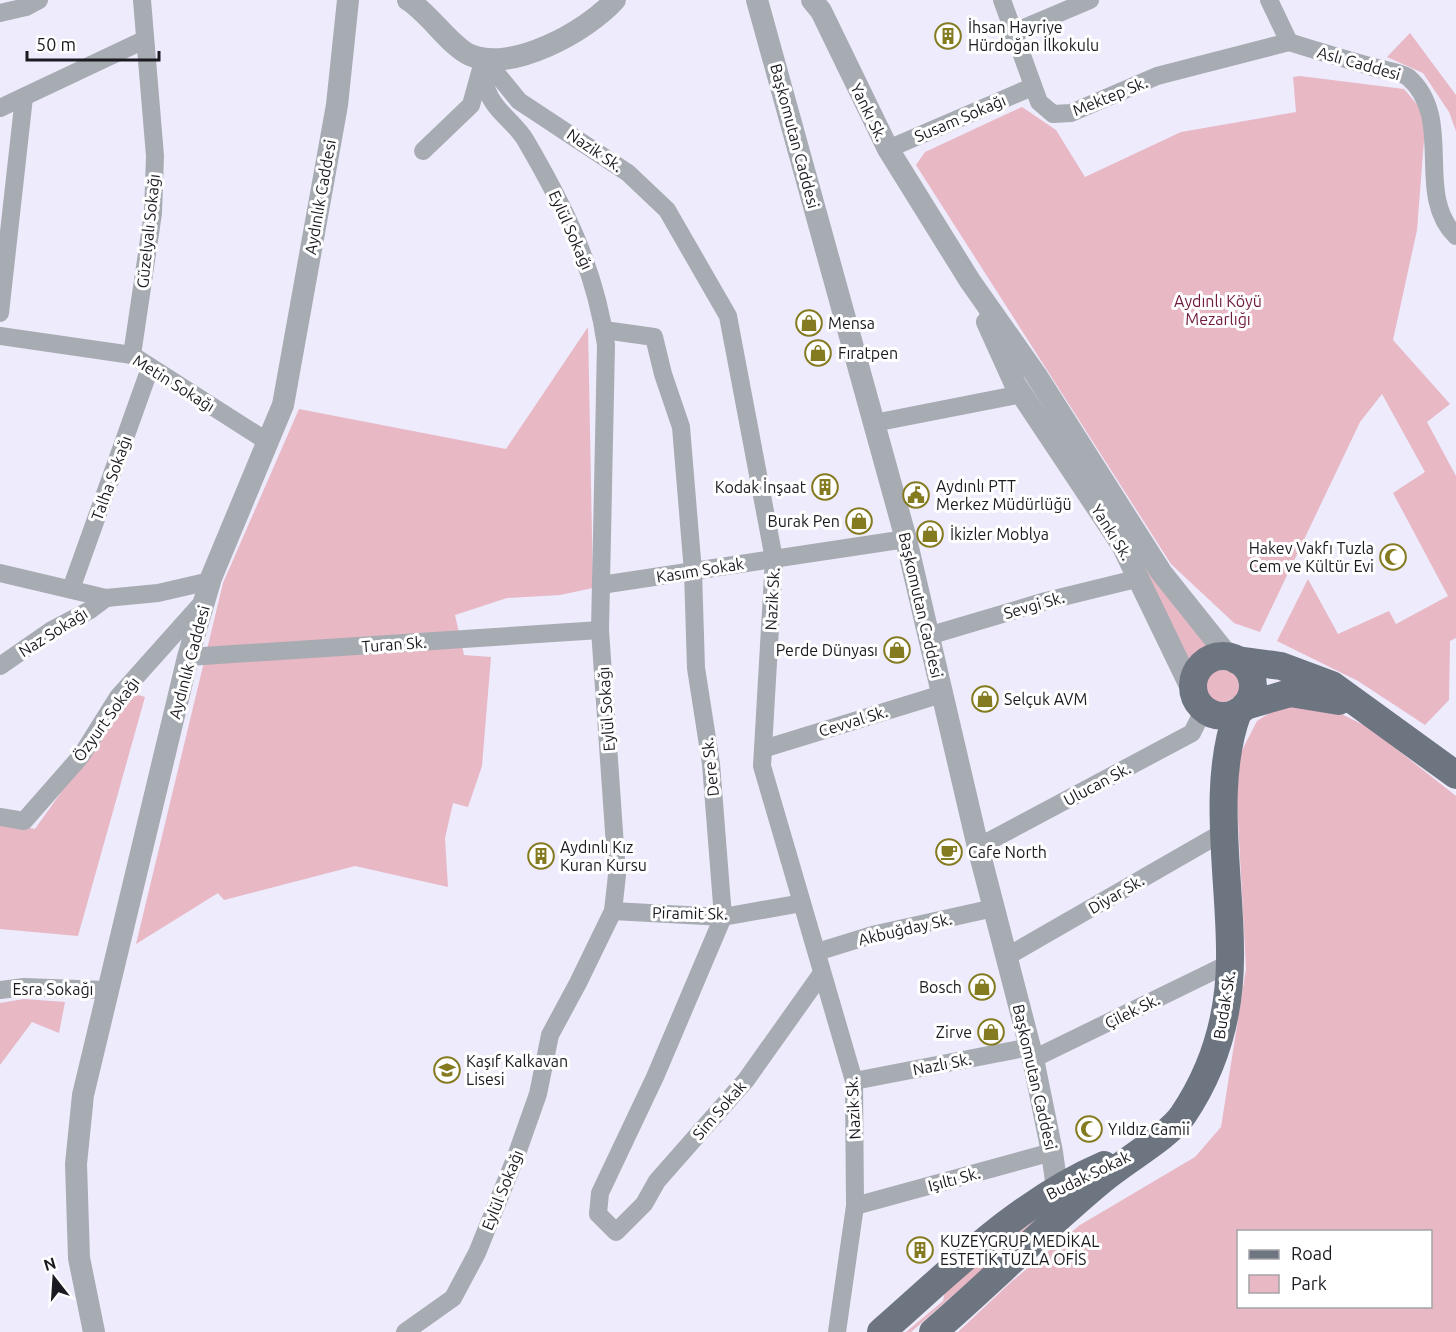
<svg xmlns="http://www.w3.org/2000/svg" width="1456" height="1332" font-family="Ubuntu,sans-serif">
<rect width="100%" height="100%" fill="#edebfc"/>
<!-- green -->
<g fill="#e8b8c5" fill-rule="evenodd">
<polygon points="1410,33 1456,95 1456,131 1449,112 1423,73 1387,57"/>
<polygon points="1300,76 1404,89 1426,115 1417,230 1393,340 1450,404 1427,422 1456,476 1456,638 1450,641 1449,700 1425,725 1358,681 1277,641 1308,579 1338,634 1389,611 1396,624 1448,596 1393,493 1425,472 1382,394 1360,422 1260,632 1234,623 1171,564 916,165 925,152 1022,107 1056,130 1085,177 1181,132 1296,112 1293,77"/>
<polygon points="588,327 593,588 560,595 507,598 455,615 464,655 491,657 482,766 468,807 453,803 445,838 448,887 355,866 224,900 218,893 136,944 223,583 299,409 506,449"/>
<polygon points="1130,542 1215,648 1202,653 1188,666"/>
<circle cx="1222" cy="684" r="18"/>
<polygon points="132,693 145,697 78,936 0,929 0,822 35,829"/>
<path d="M1283 704 1323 705 1370 728 1456 796V1332H958L1011 1282 1080 1225 1195 1157 1221 1127 1246 969 1235 764 1257 721ZM1238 1232H1430V1306H1238Z"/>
<polygon points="24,999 65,1002 59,1033 32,1022 0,1065 0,1003"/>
<polygon points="1039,1217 1040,1220 911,1332 906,1332 943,1301 946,1286"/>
</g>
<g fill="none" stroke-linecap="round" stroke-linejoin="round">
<!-- minor -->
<g stroke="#a7abb2" stroke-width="18">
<polyline points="1002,0 1039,102 1053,114 1071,113 1157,76 1289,42"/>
<path d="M1269 0 1289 42C1317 51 1345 59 1373 67 1384 70 1399 72 1408 77 1456 119 1413 194 1456 236"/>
<polyline points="0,13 26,7 39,0"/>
<polyline points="1012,33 1090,0"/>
<polyline points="484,58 519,101 628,173 667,210 728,316 774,559 762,766 854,1081 855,1206 837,1332"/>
<polyline points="0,108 144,40"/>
<polyline points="888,149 1032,87"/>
<polyline points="423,151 471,105 481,69"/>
<polyline points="0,313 24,97"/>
<polyline points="604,330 654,337 663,374 681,427 693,572 696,668 711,764 723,917 655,1077 600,1193 598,1214 616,1232 644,1204 657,1181 746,1080 822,973"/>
<polyline points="0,336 132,355 268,442"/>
<polyline points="132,355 153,213 155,156 142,0"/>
<polyline points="874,423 1022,394"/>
<polyline points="0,573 106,598 158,593 210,581"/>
<polyline points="601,585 906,539"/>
<polyline points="71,589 150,368"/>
<polyline points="928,636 1046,601 1140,578"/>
<polyline points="188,657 600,630"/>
<polyline points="0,666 52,630 90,610 106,598"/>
<polyline points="763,749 942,694"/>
<polyline points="0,817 24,821 81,756 118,697 202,603"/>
<polyline points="978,847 1192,733 1204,709"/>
<polyline points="613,911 723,917 802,903"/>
<polyline points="817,952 872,935 994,908"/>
<polyline points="1006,957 1225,831"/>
<polyline points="0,990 24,987 106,990"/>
<polyline points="1033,1059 1230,963"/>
<polyline points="854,1081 1030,1047"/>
<polyline points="855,1206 1052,1152"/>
<path d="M405 1332 453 1298 477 1253 515 1159 538 1094 550 1035 578 983 613 911 617 875 600 630 606 345C595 268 565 208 526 141 516 123 494 111 487 90 484 81 485 69 484 58"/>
</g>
<!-- tertiary -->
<g stroke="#a7abb2" stroke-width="22">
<path d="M408 0C429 13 451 47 470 55 512 73 587 31 615 0"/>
<polyline points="757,0 906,539 978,847 1033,1059 1052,1152 1059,1203"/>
<polyline points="812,0 821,11 888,149 970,281 1036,375 1161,572 1228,656"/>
<polyline points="987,322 1015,384 1122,545 1194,694"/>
<polyline points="94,1332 79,1258 76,1164 83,1095 188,657 211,578 283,405 337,105 348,0"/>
</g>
<!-- primary -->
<g stroke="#6d7580" stroke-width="28">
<circle cx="1223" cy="686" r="30"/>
<polyline points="1237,660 1281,666 1332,685 1456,775"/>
<polyline points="1245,706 1290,693 1339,701"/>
<path d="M881 1332C951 1271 1018 1202 1104 1165"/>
<path d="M933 1332C991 1282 1044 1228 1102 1180 1124 1161 1169 1136 1183 1115 1216 1066 1231 1009 1230 951 1230 876 1211 783 1238 712"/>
</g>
</g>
<!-- icons -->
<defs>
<g id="building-ring" transform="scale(1.35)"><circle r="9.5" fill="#fff" stroke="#847a20" stroke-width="1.5"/><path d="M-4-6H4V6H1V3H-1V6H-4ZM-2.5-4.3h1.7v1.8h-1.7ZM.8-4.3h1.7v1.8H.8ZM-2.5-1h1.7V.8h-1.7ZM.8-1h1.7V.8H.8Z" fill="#847a20"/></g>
<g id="shop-ring" transform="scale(1.35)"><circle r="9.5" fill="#fff" stroke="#847a20" stroke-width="1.5"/><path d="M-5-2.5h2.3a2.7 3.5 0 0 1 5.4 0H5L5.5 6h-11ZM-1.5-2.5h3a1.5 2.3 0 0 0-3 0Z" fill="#847a20"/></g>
<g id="civic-ring" transform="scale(1.35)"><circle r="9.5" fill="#fff" stroke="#847a20" stroke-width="1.5"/><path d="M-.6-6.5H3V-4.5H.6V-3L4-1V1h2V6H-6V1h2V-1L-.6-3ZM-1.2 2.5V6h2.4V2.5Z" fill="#847a20"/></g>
<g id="mosque-ring" transform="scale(1.35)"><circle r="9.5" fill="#fff" stroke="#847a20" stroke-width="1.5"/><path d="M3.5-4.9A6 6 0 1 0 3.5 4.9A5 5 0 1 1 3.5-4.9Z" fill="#847a20"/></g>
<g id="cafe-ring" transform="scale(1.35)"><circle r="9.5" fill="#fff" stroke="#847a20" stroke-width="1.5"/><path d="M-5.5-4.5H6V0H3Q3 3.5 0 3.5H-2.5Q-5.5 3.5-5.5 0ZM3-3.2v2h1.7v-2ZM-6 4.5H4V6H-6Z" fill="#847a20"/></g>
<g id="school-ring" transform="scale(1.35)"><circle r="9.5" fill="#fff" stroke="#847a20" stroke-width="1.5"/><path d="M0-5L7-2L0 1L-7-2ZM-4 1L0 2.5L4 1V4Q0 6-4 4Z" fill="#847a20"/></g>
</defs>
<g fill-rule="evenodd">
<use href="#building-ring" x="948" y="36"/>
<use href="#shop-ring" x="809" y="323"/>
<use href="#shop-ring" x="818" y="353"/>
<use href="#building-ring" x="825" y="487"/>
<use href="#civic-ring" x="916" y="495"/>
<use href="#shop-ring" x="859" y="521"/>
<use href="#shop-ring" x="930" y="534"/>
<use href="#mosque-ring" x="1393" y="557"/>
<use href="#shop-ring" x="897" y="650"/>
<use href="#shop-ring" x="985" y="699"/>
<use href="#cafe-ring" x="949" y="852"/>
<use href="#building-ring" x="541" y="856"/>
<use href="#shop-ring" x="982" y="987"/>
<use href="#shop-ring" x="991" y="1032"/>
<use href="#school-ring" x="447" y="1070"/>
<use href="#mosque-ring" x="1089" y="1129"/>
<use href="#building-ring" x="920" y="1250"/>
</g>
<g text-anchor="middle" stroke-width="6" stroke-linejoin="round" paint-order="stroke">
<!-- poi labels -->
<g font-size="16" fill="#1b1a20" stroke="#fff" text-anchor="start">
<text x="968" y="33">İhsan Hayriye<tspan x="968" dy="18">Hürdoğan İlkokulu</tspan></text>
<text x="828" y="329">Mensa</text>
<text x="838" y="359">Fıratpen</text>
<text x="936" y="492">Aydınlı PTT<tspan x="936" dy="18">Merkez Müdürlüğü</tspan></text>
<text x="806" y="493" text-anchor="end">Kodak İnşaat</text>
<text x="840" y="527" text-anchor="end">Burak Pen</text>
<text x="950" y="540">İkizler Moblya</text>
<text x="1374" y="554" text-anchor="end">Hakev Vakfı Tuzla<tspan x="1374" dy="18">Cem ve Kültür Evi</tspan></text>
<text x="878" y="656" text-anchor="end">Perde Dünyası</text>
<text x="1004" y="705">Selçuk AVM</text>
<text x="560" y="853">Aydınlı Kız<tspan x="560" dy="18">Kuran Kursu</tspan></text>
<text x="968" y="858">Cafe North</text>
<text x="962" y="993" text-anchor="end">Bosch</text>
<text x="972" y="1038" text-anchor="end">Zirve</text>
<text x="466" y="1067">Kaşıf Kalkavan<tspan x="466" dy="18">Lisesi</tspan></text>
<text x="1108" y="1135">Yıldız Camii</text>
<text x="940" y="1247">KUZEYGRUP MEDİKAL<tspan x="940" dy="18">ESTETİK TUZLA OFİS</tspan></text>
</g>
<!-- street labels -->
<g font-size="16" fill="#1b1a20" stroke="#fff">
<text transform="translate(1359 63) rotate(16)" y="6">Aslı Caddesi</text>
<text transform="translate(1110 96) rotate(-22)" y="6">Mektep Sk.</text>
<text transform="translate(869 112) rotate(64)" y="6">Yankı Sk.</text>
<text transform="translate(960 118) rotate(-23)" y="6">Susam Sokağı</text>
<text transform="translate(795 136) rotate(75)" y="6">Başkomutan Caddesi</text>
<text transform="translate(595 150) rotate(34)" y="6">Nazik Sk.</text>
<text transform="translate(320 197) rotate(-80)" y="6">Aydınlık Caddesi</text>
<text transform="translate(571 230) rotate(66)" y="6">Eylül Sokağı</text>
<text transform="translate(148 231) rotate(-84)" y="6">Güzelyalı Sokağı</text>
<text transform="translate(174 383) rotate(32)" y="6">Metin Sokağı</text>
<text transform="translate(111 478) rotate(-70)" y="6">Talha Sokağı</text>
<text transform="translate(1112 532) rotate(58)" y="6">Yankı Sk.</text>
<text transform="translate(700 570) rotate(-9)" y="6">Kasım Sokak</text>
<text transform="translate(772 599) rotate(-87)" y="6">Nazik Sk.</text>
<text transform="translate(921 605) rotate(77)" y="6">Başkomutan Caddesi</text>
<text transform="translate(1034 605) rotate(-16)" y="6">Sevgi Sk.</text>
<text transform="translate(53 632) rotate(-32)" y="6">Naz Sokağı</text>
<text transform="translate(394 644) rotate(-4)" y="6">Turan Sk.</text>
<text transform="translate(189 662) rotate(-75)" y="6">Aydınlık Caddesi</text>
<text transform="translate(606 709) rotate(-94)" y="6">Eylül Sokağı</text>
<text transform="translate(106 719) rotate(-54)" y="6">Özyurt Sokağı</text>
<text transform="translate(853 721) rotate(-17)" y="6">Cevval Sk.</text>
<text transform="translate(710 767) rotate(-96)" y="6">Dere Sk.</text>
<text transform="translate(1097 784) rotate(-28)" y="6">Ulucan Sk.</text>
<text transform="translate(1116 894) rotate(-30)" y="6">Diyar Sk.</text>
<text transform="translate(690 913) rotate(1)" y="6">Piramit Sk.</text>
<text transform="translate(905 929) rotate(-13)" y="6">Akbuğday Sk.</text>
<text x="53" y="995">Esra Sokağı</text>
<text transform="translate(1224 1005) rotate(-81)" y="6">Budak Sk.</text>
<text transform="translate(1132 1011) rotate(-26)" y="6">Çilek Sk.</text>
<text transform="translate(942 1064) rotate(-11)" y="6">Nazlı Sk.</text>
<text transform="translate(1035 1077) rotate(77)" y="6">Başkomutan Caddesi</text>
<text transform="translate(853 1108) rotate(-93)" y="6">Nazik Sk.</text>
<text transform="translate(719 1110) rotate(-49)" y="6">Sim Sokak</text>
<text transform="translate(1088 1175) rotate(-26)" y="6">Budak Sokak</text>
<text transform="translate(954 1179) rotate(-15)" y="6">Işıltı Sk.</text>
<text transform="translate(502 1190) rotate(-68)" y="6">Eylül Sokağı</text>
</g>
<!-- park labels -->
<g font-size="16" fill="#701a3d" stroke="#fff">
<text x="1218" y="307">Aydınlı Köyü<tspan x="1218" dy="18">Mezarlığı</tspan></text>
</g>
</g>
<!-- legend -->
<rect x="1237" y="1230" width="195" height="78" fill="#ffffff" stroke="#a4a3a6" stroke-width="1.5"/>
<rect x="1249" y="1250" width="30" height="9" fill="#6d7580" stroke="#a4a3a6" stroke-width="1.5"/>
<text x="1291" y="1260" font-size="18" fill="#1b1a20">Road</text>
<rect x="1249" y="1275" width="30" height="18" fill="#e8b8c5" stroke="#a4a3a6" stroke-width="1.5"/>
<text x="1291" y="1290" font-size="18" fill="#1b1a20">Park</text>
<!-- north arrow -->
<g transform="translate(54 1278) rotate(343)" stroke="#ffffff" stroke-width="4.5" paint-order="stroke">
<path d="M0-4.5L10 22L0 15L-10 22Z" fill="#1b1a20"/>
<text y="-9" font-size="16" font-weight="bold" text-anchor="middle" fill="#1b1a20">N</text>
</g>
<!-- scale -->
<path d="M27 51v9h132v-9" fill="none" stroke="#1b1a20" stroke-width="3"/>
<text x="36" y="51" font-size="18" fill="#1b1a20" stroke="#ffffff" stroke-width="4.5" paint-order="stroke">50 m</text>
</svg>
